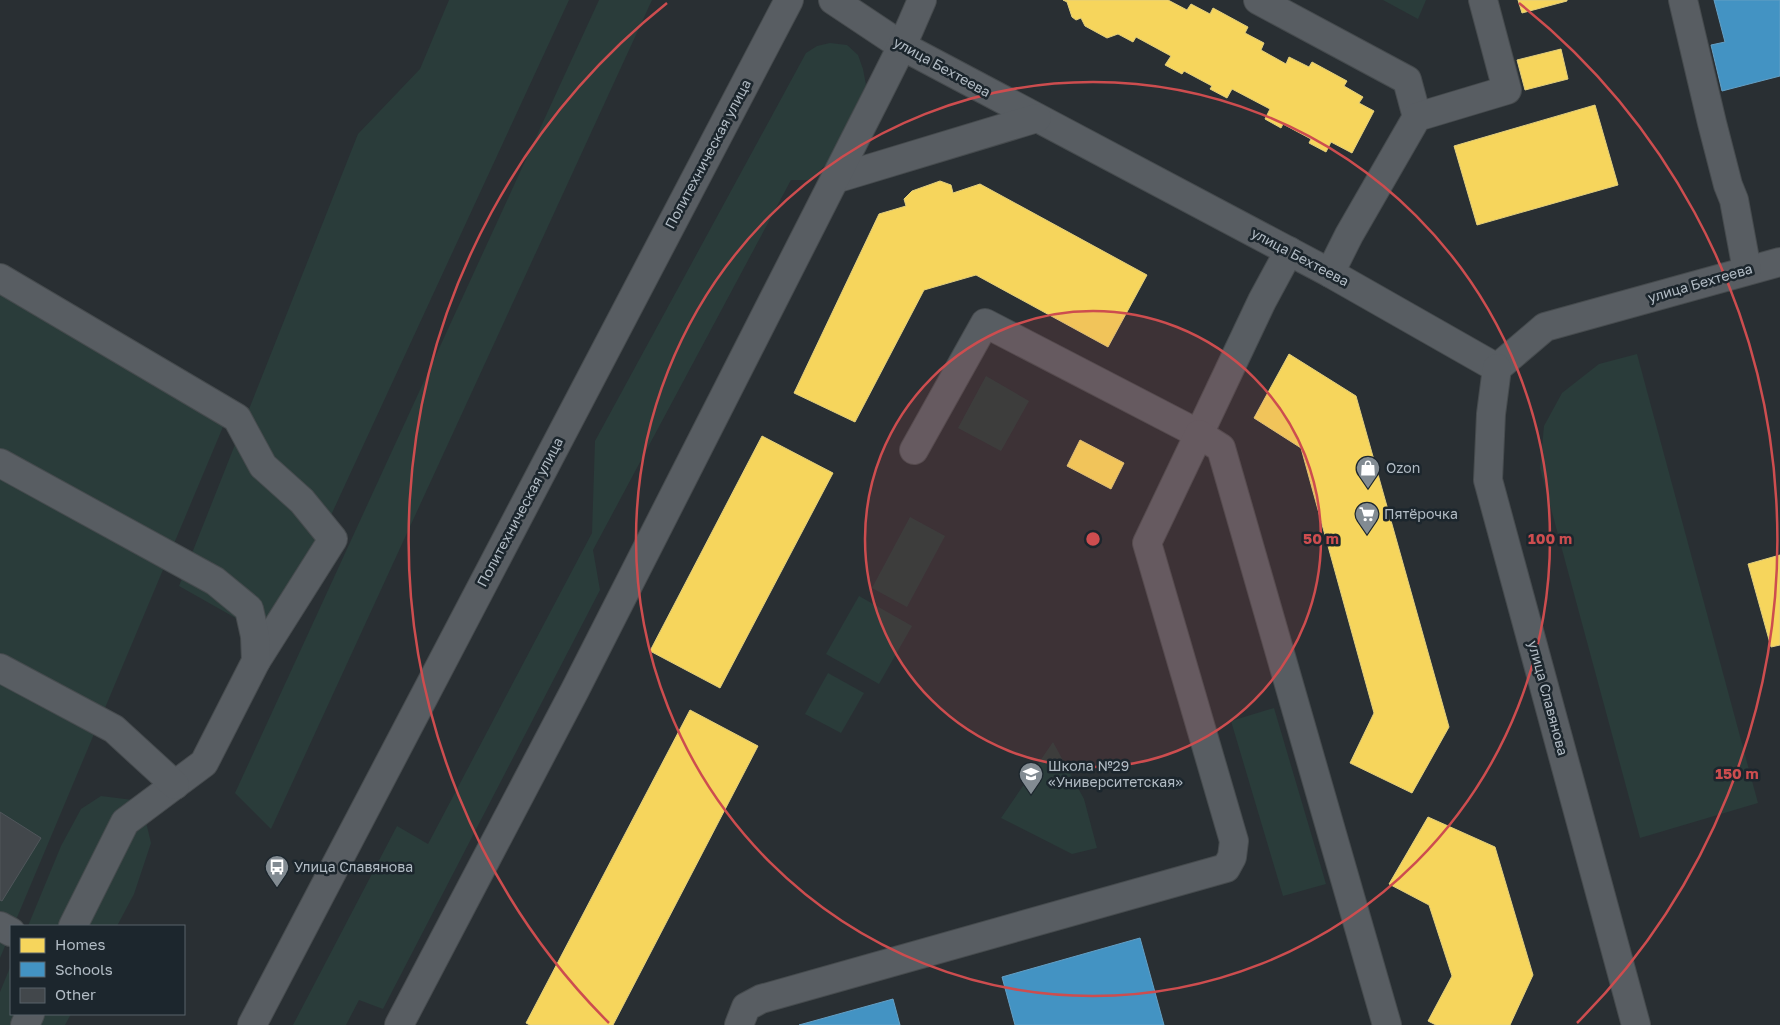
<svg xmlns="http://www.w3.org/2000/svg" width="1780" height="1025" font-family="'Golos Text',sans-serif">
<rect width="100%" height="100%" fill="#292f33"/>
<!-- green -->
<g fill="#2a3c3a">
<polygon points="449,0 569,0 284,617 262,633 179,586 358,134 420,69"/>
<polygon points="599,0 652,0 271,829 235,793"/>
<polygon points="1383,0 1426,0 1418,19"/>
<polygon points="830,43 847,45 858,55 863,69 866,85 827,163 811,180 791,180 593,550 600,590 383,1009 359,1000 346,1025 293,1025 397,826 428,844 592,533 595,441 806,53 817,46"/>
<polygon points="0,264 233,403 0,958"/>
<polygon points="1637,354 1758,803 1640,838 1540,468 1544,426 1562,393 1599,364"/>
<polygon points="986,376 1029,401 1001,451 958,428"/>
<polygon points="910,517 945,536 907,607 872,588"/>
<polygon points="859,596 912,626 879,684 826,654"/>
<polygon points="828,673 864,693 841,733 805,714"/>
<polygon points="1274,708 1326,884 1283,896 1231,721"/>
<polygon points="1053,742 1084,799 1097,848 1072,854 1001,818"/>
<polygon points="101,796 141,801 151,843 134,894 117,926 28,926 61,846 81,809"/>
<polygon points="11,965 11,1014 71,1014 65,1025 0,1025 0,992"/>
</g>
<!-- homes -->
<g fill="#f6d55c" stroke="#e2ce7c">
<polygon points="1063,0 1168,0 1187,10 1191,4 1210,14 1213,8 1248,27 1245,33 1264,43 1261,50 1286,64 1289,57 1309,67 1312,62 1347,81 1344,86 1363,97 1359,103 1374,111 1352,153 1331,142 1326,152 1309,143 1311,139 1283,124 1281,128 1265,119 1270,109 1232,89 1227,98 1210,89 1212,86 1184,71 1182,74 1165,65 1171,56 1136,37 1133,42 1118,34 1107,38 1085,26 1081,18 1076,20 1072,17 1067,2"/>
<polygon points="1518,0 1567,0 1567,1 1522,13"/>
<polygon points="1561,49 1568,79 1525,90 1517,60"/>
<polygon points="1595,105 1618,185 1477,225 1454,146"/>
<polygon points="940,181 951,185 953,193 980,184 1147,275 1108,347 976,275 924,290 855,422 794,393 879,214 906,206 904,199 912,191"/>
<polygon points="1289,354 1356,396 1449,727 1412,793 1350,763 1374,713 1301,448 1254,418"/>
<polygon points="762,436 833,473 720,688 650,651"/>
<polygon points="1080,440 1124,463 1111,489 1067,466"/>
<polygon points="1780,555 1780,645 1771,647 1748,564"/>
<polygon points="690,710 758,746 613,1025 530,1025 526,1023"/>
<polygon points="1428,817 1495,847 1533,975 1510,1025 1436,1025 1428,1021 1452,976 1429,905 1389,884"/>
</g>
<!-- schools -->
<g fill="#4393c3" stroke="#649fc4">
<polygon points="1714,0 1780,0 1780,76 1722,91 1711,45 1725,42"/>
<polygon points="1140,938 1164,1025 1015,1025 1002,977"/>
<polygon points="893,999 900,1025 799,1025"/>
</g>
<!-- building -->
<polygon fill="#42474b" stroke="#50565b" points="0,812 41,838 2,901 0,900"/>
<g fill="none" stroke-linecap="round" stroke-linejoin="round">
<!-- minor casing -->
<g stroke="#464b4e" stroke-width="30">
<g id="minor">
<polyline points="833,0 902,46 1330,273 1497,368 1545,327 1780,262"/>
<polyline points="1258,0 1407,80 1417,117"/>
<polyline points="1683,0 1712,123 1728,185 1734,200 1747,270"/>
<polyline points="835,179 1037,118"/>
<polyline points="1330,273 1349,235 1417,117 1507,90 1483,0"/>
<polyline points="0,278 237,418 263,466 302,501 333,539 256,661"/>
<polyline points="1497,368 1491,414 1488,480 1636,1025"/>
<polyline points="914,450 985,323 1199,434 1262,301 1289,251"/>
<polyline points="0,463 215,581 249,609 255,636 256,661 204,763 125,822 73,926"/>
<polyline points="0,668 114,729 175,785"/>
<polyline points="0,926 11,932"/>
<polyline points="25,1025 30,1014"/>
<polyline points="252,1025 789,0"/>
<polyline points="399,1025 575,690 879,92 902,46 922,0"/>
<polyline points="739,1025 746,1007 761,999 1226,868 1232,857 1234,841 1147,543 1199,434 1221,448 1387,1025"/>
</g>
</g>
<!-- minor -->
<use href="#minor" stroke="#585d62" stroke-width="28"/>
</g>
<!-- distance rings -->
<circle cx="1093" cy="539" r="228" fill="#cd4d4f" fill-opacity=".12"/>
<g fill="none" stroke="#cd4d4f" stroke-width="2.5">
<circle cx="1093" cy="539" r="228"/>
<circle cx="1093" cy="539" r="457"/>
<path d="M609 1023A685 685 0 0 1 667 3M1519 3A685 685 0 0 1 1577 1023"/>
</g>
<!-- icons -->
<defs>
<g id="shop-pin" transform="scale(1.25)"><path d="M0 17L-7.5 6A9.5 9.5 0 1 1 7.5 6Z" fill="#828b92" stroke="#1c262d"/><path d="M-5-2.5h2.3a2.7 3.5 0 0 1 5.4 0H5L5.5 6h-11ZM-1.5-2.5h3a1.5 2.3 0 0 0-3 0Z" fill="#fff"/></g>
<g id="supermarket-pin" transform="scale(1.25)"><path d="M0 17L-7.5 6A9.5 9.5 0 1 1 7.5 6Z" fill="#828b92" stroke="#1c262d"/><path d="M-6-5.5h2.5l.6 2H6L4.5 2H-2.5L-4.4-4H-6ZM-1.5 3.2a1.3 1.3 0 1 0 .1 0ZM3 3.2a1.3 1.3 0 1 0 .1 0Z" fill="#fff"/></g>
<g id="school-pin" transform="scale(1.25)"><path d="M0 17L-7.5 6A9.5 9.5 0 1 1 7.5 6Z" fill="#828b92" stroke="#1c262d"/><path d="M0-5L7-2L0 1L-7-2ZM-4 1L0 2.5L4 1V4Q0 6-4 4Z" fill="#fff"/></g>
<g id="bus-pin" transform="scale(1.25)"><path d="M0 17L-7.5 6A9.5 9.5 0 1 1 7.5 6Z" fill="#828b92" stroke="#1c262d"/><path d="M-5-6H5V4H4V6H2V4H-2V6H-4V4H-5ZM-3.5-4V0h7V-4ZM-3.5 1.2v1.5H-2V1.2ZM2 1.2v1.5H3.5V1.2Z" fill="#fff"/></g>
</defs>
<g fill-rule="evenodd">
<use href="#shop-pin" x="1368" y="468"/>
<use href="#supermarket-pin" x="1367" y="514"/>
<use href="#school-pin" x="1031" y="774"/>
<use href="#bus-pin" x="277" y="867"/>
</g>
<g text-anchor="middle" stroke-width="5" stroke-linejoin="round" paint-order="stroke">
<!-- street labels -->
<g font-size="14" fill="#b2bcc5" stroke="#1c262d">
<text transform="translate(942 67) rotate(29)" y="5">улица Бехтеева</text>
<text transform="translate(708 154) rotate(-62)" y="5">Политехническая улица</text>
<text transform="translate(1300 257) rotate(28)" y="5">улица Бехтеева</text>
<text transform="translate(1700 283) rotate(-16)" y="5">улица Бехтеева</text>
<text transform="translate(520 512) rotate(-62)" y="5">Политехническая улица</text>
<text transform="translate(1548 698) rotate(75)" y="5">улица Славянова</text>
</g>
<!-- poi labels -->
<g font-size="14" fill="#b2bcc5" stroke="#1c262d" text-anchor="start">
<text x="1386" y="473">Ozon</text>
<text x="1384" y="519">Пятёрочка</text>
<text x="1048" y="771">Школа №29<tspan x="1048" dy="16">«Университетская»</tspan></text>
<text x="294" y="872">Улица Славянова</text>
</g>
</g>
<circle cx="1093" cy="539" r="8" fill="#cd4d4f" stroke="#1c262d" stroke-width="2.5"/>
<g font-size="15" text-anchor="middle" font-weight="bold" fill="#cd4d4f" stroke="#1c262d" stroke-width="5" stroke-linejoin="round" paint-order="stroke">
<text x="1321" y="544">50 m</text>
<text x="1550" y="544">100 m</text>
<text x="1737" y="779">150 m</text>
</g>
<!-- legend -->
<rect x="10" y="925" width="175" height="90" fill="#1c262d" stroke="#58626a"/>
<rect x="20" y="938" width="25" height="15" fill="#f6d55c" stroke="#58626a"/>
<text x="55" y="950" font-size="15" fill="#b2bcc5">Homes</text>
<rect x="20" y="962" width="25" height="15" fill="#4393c3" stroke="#58626a"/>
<text x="55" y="975" font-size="15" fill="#b2bcc5">Schools</text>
<rect x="20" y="988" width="25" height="15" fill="#42474b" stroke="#58626a"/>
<text x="55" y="1000" font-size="15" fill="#b2bcc5">Other</text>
</svg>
